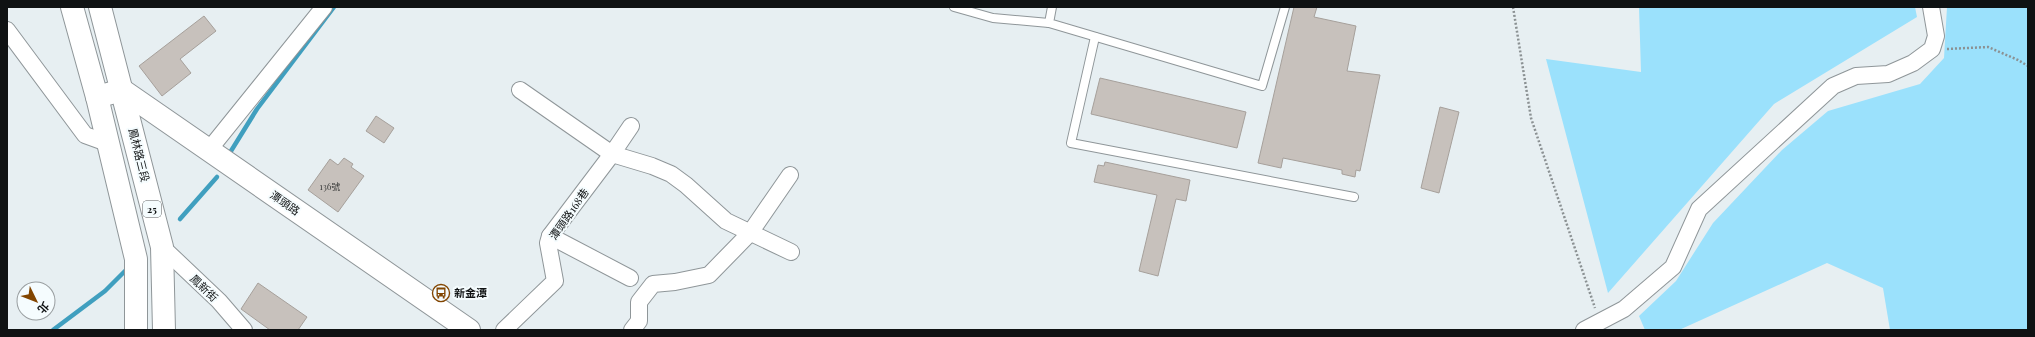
<svg xmlns="http://www.w3.org/2000/svg" width="2035" height="337" font-family="'Playfair Display','Noto Sans TC',serif">
<rect width="100%" height="100%" fill="#e7eff2"/>
<!-- green -->
<g fill="#9be1fc">
<polygon points="1639,7 1915,7 1917,17 1774,104 1608,293 1546,59 1641,72"/>
<polygon points="1947,7 2028,7 2028,330 1890,330 1883,288 1827,263 1679,330 1645,330 1639,316 1676,281 1713,223 1782,150 1828,111 1920,84 1944,58"/>
</g>
<g fill="none" stroke-linecap="round" stroke-linejoin="round">
<!-- stream -->
<g stroke="#409fbf" stroke-width="4.5">
<polyline points="231,151 257,109 334,7"/>
<polyline points="180,219 217,177"/>
<polyline points="53,330 105,291 128,268"/>
</g>
</g>
<!-- building -->
<g fill="#c7c1bc" stroke="#a6a09b">
<polygon points="1294,7 1317,7 1314,17 1356,26 1347,71 1380,75 1360,171 1356,170 1355,177 1342,174 1342,170 1283,158 1281,168 1258,163"/>
<polygon points="204,16 216,31 180,59 191,73 162,96 139,66"/>
<polygon points="1100,78 1246,112 1237,148 1091,114"/>
<polygon points="1440,107 1459,112 1439,193 1421,188"/>
<polygon points="376,116 394,128 384,143 366,131"/>
<polygon points="344,158 353,164 351,167 364,176 338,212 308,190 330,159 338,165"/>
<polygon points="1105,162 1190,180 1186,201 1176,199 1158,276 1139,271 1157,195 1094,182 1098,165 1104,166"/>
<polygon points="258,283 307,317 298,330 270,330 241,309"/>
</g>
<g fill="none" stroke-linecap="round" stroke-linejoin="round">
<!-- lane casing -->
<g stroke="#8f9699" stroke-width="10">
<g id="lane">
<polyline points="954,7 993,18 1049,23"/>
<polyline points="1052,7 1049,23 1262,86 1285,7"/>
<polyline points="1095,37 1071,143 1354,197"/>
</g>
</g>
<!-- street casing -->
<g stroke="#8f9699" stroke-width="18">
<g id="street">
<polyline points="7,30 85,135 107,143"/>
<polyline points="520,90 612,154 652,166 671,174 686,185 726,221 791,252"/>
<polyline points="208,151 324,7"/>
<polyline points="550,236 630,278"/>
<polyline points="162,247 219,301 244,330"/>
<polyline points="504,330 555,281 548,243 550,236 612,154 631,126"/>
<polyline points="632,330 639,321 639,302 653,284 675,282 709,275 750,233 790,175"/>
<polyline points="1584,330 1624,309 1673,267 1699,209 1833,86 1856,76 1888,74 1913,63 1932,49 1936,36 1931,7"/>
</g>
</g>
<!-- secondary casing -->
<g stroke="#8f9699" stroke-width="24">
<polyline id="secondary" points="97,97 122,90 469,330"/>
</g>
<!-- primary casing -->
<g stroke="#8f9699" stroke-width="24">
<g id="primary">
<polyline points="72,7 97,97 136,259 136,330"/>
<polyline points="100,7 162,247 164,330"/>
</g>
</g>
<!-- path -->
<g stroke="#8b9193" stroke-width="2.5" stroke-dasharray="2 2" stroke-linecap="butt">
<polyline points="1513,7 1531,118 1595,308"/>
<polyline points="1947,49 1988,47 2018,60 2028,66"/>
</g>
<!-- lane -->
<use href="#lane" stroke="#fff" stroke-width="8"/>
<!-- street -->
<use href="#street" stroke="#fff" stroke-width="16"/>
<!-- secondary -->
<use href="#secondary" stroke="#fff" stroke-width="22"/>
<!-- primary -->
<use href="#primary" stroke="#fff" stroke-width="22"/>
</g>
<!-- icons -->
<defs>
<g id="bus-ring" transform="scale(0.9)"><circle r="9.5" fill="#f5fcfe" stroke="#824500" stroke-width="1.5"/><path d="M-5-6H5V4H4V6H2V4H-2V6H-4V4H-5ZM-3.5-4V0h7V-4ZM-3.5 1.2v1.5H-2V1.2ZM2 1.2v1.5H3.5V1.2Z" fill="#824500"/></g>
</defs>
<g fill-rule="evenodd">
<use href="#bus-ring" x="441" y="293"/>
</g>
<g text-anchor="middle" stroke-width="4" stroke-linejoin="round" paint-order="stroke">
<!-- number labels -->
<g font-size="9" fill="#3d3e3d">
<text x="330" y="190">136號</text>
</g>
<!-- shield labels -->
<rect fill="#f5fcfe" stroke="#54585a" stroke-width="1" x="143" y="201" width="18" height="16" rx="3"/>
<g font-size="10" font-weight="bold" fill="#0f1213">
<text x="152" y="213">25</text>
</g>
<!-- street labels -->
<g font-size="11" fill="#0f1213" stroke="#f5fcfe">
<text transform="translate(139 155) rotate(76)" y="4">鳳林路三段</text>
<text transform="translate(285 203) rotate(34)" y="4">潭頭路</text>
<text transform="translate(569 214) rotate(-55)" y="4">潭頭路168巷</text>
<text transform="translate(204 288) rotate(44)" y="4">鳳新街</text>
</g>
<!-- poi labels -->
<g font-size="11" font-weight="bold" fill="#0f1213" stroke="#f5fcfe" text-anchor="start">
<text x="454" y="297">新金潭</text>
</g>
</g>
<!-- border -->
<rect width="2035" height="337" fill="none" stroke="#0f1213" stroke-width="16"/>
<!-- north arrow -->
<g transform="translate(36 301) rotate(133)"><circle r="19" fill="#f5fcfe" stroke="#999ea0"/>
<path d="M0-3L7 15L0 10L-7 15Z" fill="#824500"/>
<text y="-6" font-size="11" font-weight="bold" text-anchor="middle" fill="#0f1213">北</text>
</g>
</svg>
